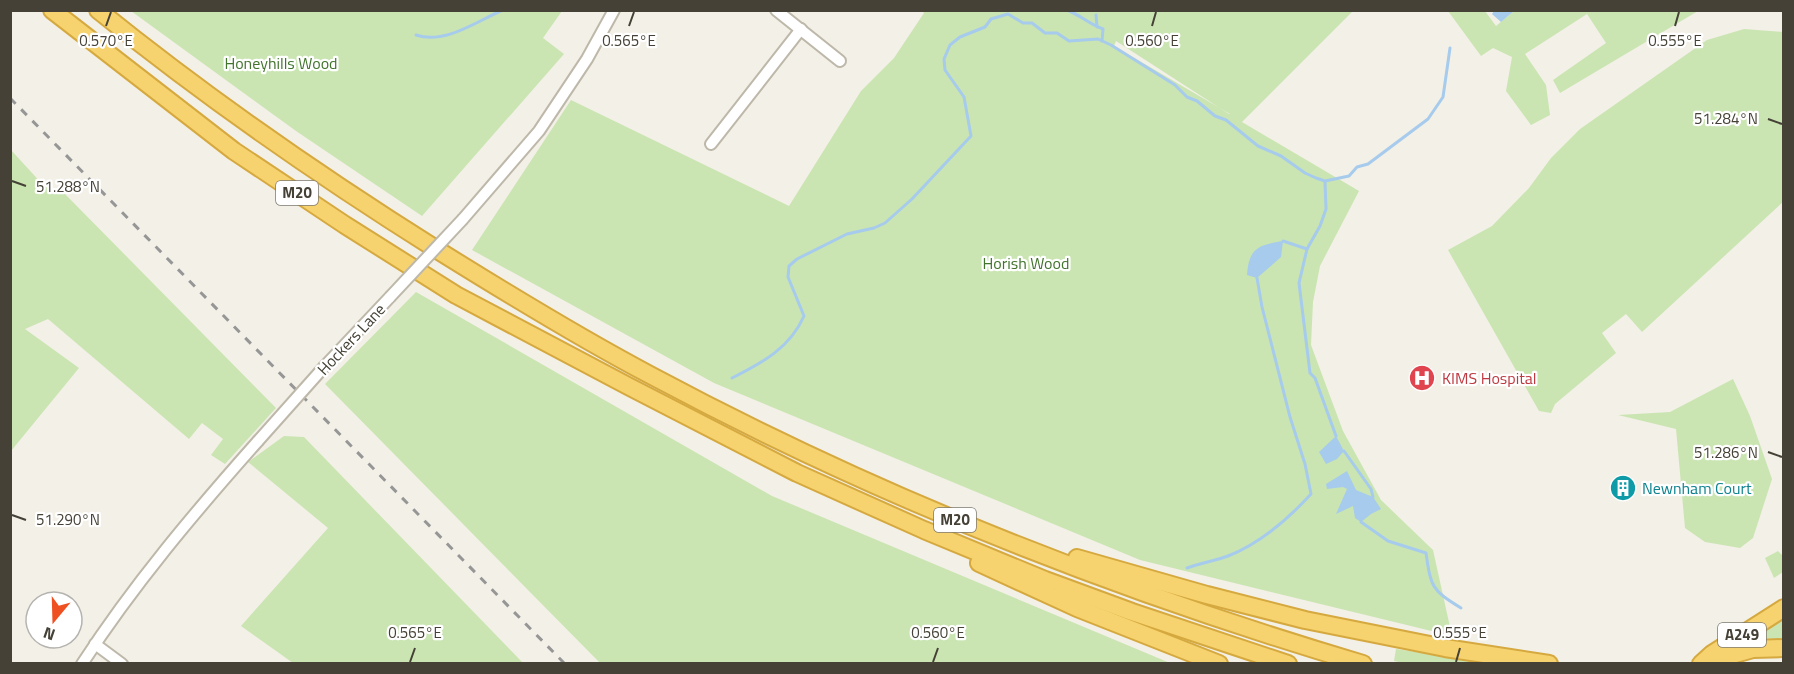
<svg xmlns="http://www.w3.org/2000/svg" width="1794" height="674" font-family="'Titillium Web',sans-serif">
<rect width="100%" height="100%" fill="#f3f0e7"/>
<!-- green -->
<g fill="#cae5b2" fill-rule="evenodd">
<polygon points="131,11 562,11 543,38 564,54 422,216 296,131"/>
<path d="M922 11H1351L1352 12 1242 122 1359 191 1320 266 1313 302 1311 345 1343 431 1381 500 1433 550 1452 636 1140 560 714 383 472 250 571 100 789 206 861 91 894 58 924 13ZM1116 41 1229 114H1230L1114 46Z"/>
<polygon points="1448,11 1485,11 1496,26 1514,11 1698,11 1560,93 1553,80 1606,43 1587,14 1525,54 1546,85 1550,115 1531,125 1506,91 1512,57 1493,48 1481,56"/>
<polygon points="1744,29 1783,32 1783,202 1642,332 1626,314 1602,333 1616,353 1555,404 1551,413 1539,411 1448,250 1492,226 1529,188 1551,158 1580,129 1707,40"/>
<polygon points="11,150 44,186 64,193 276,408 225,464 211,455 223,439 202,423 189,439 48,319 25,329 79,368 11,451"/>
<polygon points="416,292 772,496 1170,663 600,663 325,384"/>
<polygon points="1733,379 1750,416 1772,479 1753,538 1740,548 1705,542 1685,528 1676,429 1618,415 1670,412"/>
<polygon points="284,436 304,437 523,663 293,663 241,626 328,528 248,462"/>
<polygon points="1778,551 1783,556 1783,572 1774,578 1765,558"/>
<polygon points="1783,617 1783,639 1753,638"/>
<polygon points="1396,649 1489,663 1407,664 1394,661"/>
</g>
<!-- water -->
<g fill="#a6cbec">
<polygon points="1494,11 1494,10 1514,11 1501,22 1492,14"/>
<path d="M1283 241 1281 257 1257 278 1247 275C1249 248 1258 245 1283 241Z"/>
<polygon points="1336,436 1344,451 1337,459 1326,464 1319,452"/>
<polygon points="1347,471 1356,490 1373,497 1381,509 1371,514 1361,522 1355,518 1353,506 1336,514 1347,489 1343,487 1327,489 1326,484"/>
</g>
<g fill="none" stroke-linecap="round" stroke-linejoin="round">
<!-- stream -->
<g stroke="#a6cbec" stroke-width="3">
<polyline points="1045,10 1050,10"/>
<path d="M1067 10C1080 15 1089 24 1103 29L1102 41"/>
<polyline points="1096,15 1097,27"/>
<path d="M416 35C445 45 477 21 503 10"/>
<polyline points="1325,182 1326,209 1320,226 1307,249 1299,283 1310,373 1315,378 1336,436"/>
<polyline points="1283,241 1307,249"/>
<path d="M732 378C762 363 790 348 804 316L788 277 789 266 797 259 847 234 874 228 885 223 912 199 971 136 964 97 945 70 944 59 950 45 960 37 985 27 991 19 1008 14 1023 23H1032L1045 33H1057L1069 41 1098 39 1111 45 1175 85 1187 97 1197 101 1215 116 1226 120 1258 146 1281 156 1305 173 1316 178 1325 181 1349 176 1357 167 1368 164 1428 119 1443 97 1450 48"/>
<polyline points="1344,451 1371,489 1373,497"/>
<path d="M1361 522 1388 541 1426 553C1431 588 1432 590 1461 608"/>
<path d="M1187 568C1200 563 1215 561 1228 556 1259 544 1289 518 1311 494L1305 464 1290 417 1262 307 1257 278"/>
</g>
<!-- minor casing -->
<g stroke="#beb8aa" stroke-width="14">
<g id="minor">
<polyline points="776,10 840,61"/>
<polyline points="711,144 801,29"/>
<polyline points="463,219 539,131 587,59 614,10"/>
<polyline points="324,367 390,297"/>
<polyline points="95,644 122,664"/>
<path d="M82 664C134 584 195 512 258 441"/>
</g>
</g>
<!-- highway casing -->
<g stroke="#d5a93f" stroke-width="20">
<g id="highway">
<polyline points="52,10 234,151 345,225 456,295 628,386 797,473 924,530 1045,580 1132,612 1288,664"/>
<path d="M98 10C207 98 321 177 439 251 508 294 578 337 650 375 876 496 1116 591 1363 664"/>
<polyline points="1077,558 1207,595 1305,620 1445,648 1549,664"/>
<polyline points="979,563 1077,608 1219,664"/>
<polyline points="1714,660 1753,649 1784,648"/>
<polyline points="1701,664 1712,654 1784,608"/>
</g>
</g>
<!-- minor -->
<use href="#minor" stroke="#fff" stroke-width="10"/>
<!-- highway -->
<use href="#highway" stroke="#f6d36f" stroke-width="16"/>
<!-- rail -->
<polyline stroke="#969696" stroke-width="3" stroke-dasharray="8 8" stroke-linecap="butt" points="10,98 565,664"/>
<!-- minor-bridge casing -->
<g stroke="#beb8aa" stroke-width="14" stroke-linecap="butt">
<g id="minor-bridge">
<polyline points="390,297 463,219"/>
<polyline points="258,441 324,367"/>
</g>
</g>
<!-- minor-bridge -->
<use href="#minor-bridge" stroke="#fff" stroke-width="10"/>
</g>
<!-- ticks -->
<path fill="none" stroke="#454136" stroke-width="2" d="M106 26 111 12M629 26 634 12M1152 26 1156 12M1675 26 1679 12M1768 119 1782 124M12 181 26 186M1768 452 1782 457M12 515 26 520M410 662 415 648M933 662 938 648M1456 662 1460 648"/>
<!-- icons -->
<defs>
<g id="hospital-disc" transform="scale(1.35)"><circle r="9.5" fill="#e0444e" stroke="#fff"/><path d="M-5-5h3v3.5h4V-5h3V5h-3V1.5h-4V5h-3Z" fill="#fff"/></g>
<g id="building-disc" transform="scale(1.35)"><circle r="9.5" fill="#0f9aa8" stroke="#fff"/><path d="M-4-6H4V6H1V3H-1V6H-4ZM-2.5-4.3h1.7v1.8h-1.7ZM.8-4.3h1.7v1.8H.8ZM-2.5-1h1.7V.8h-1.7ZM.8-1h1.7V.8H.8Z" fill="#fff"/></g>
</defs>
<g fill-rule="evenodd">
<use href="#hospital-disc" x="1422" y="378"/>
<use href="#building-disc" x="1623" y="488"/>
</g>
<g text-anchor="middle" stroke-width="4.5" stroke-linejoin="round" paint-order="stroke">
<!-- shield labels -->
<g fill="#fff" stroke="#7d7a72" stroke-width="1.5">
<rect x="276" y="181" width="42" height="24" rx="4.5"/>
<rect x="934" y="508" width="42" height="24" rx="4.5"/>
<rect x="1718" y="623" width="48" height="24" rx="4.5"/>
</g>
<g font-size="15" font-weight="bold" fill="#454136">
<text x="297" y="198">M20</text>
<text x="955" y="525">M20</text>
<text x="1742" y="640">A249</text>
</g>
<!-- park labels -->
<g font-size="16" fill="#42742d" stroke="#fff">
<text x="281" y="69">Honeyhills Wood</text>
<text x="1026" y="269">Horish Wood</text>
</g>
<!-- street labels -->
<g font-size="16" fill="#454136" stroke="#fff">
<text transform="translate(351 339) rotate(-47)" y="6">Hockers Lane</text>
</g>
<!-- health labels -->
<g font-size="16" fill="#be3a42" stroke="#fff" text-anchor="start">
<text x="1442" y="384">KIMS Hospital</text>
</g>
<!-- culture labels -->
<g font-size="16" fill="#0d838f" stroke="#fff" text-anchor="start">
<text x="1642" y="494">Newnham Court</text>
</g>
</g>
<g font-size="15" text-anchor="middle" fill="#454136" stroke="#fff" stroke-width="4.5" stroke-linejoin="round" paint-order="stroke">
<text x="106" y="46">0.570°E</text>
<text x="629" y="46">0.565°E</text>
<text x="1152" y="46">0.560°E</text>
<text x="1675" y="46">0.555°E</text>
<text x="1726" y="124">51.284°N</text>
<text x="68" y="192">51.288°N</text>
<text x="1726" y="458">51.286°N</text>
<text x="68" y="525">51.290°N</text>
<text x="415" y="638">0.565°E</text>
<text x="938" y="638">0.560°E</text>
<text x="1460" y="638">0.555°E</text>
</g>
<!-- border -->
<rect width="1794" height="674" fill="none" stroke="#454136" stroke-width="24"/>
<!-- north arrow -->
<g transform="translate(54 620) rotate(199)"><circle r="28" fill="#ffffff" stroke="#b5b3af" stroke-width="1.5"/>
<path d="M0-4.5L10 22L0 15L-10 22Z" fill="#ef5022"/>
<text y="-9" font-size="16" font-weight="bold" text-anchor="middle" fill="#454136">N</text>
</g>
</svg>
